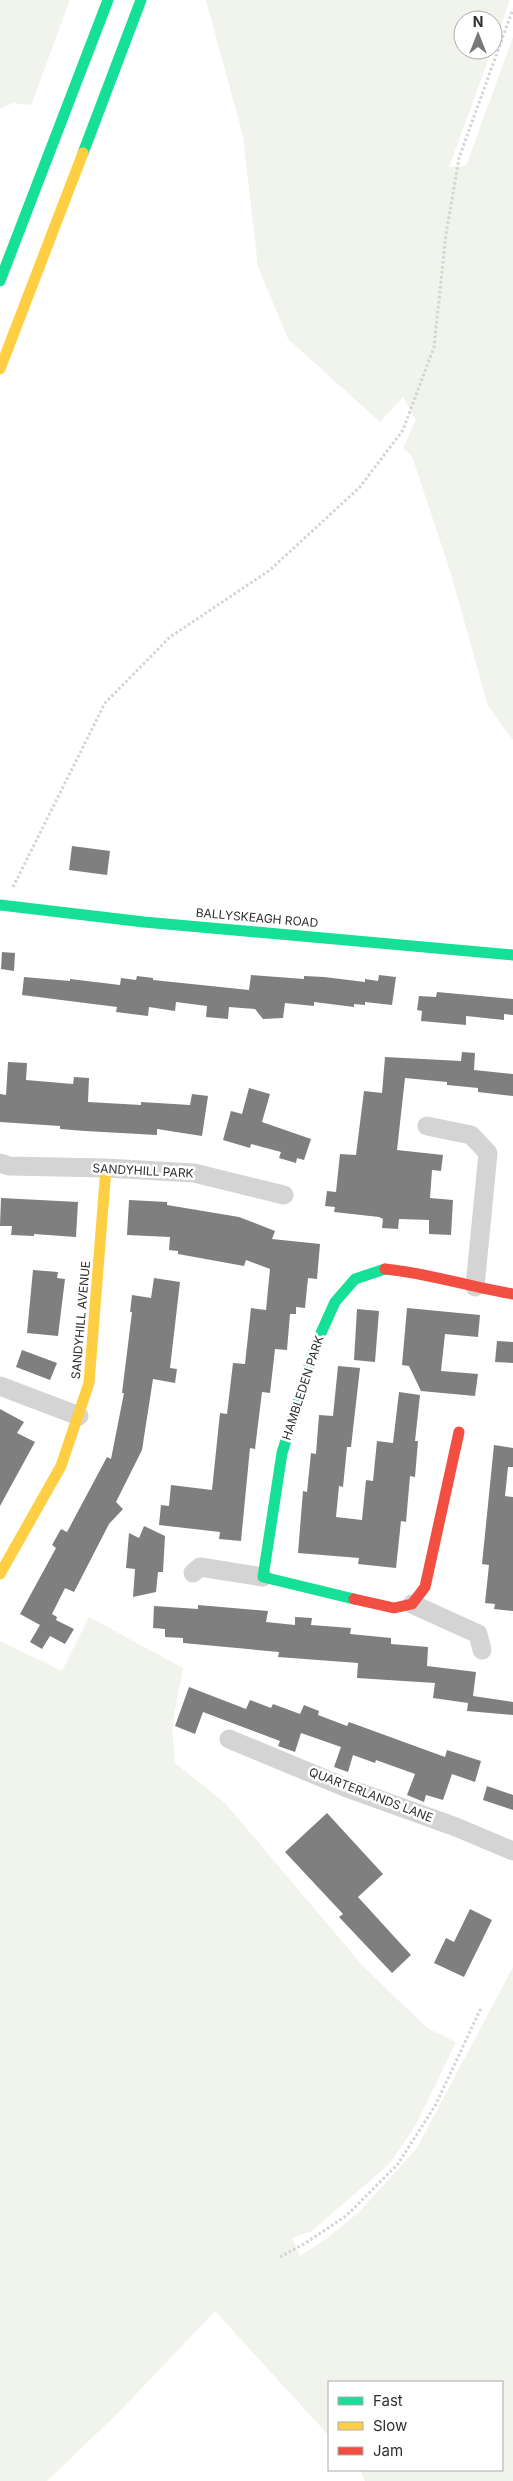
<svg xmlns="http://www.w3.org/2000/svg" width="513" height="2481" font-family="Inter,sans-serif">
<rect width="100%" height="100%" fill="#fff"/>
<!-- green -->
<g fill="#f0f4ec">
<polygon points="0,0 70,0 31,105 13,103 0,109"/>
<polygon points="206,0 510,0 493,47 493,20 463,20 463,50 492,50 449,167 466,166 513,37 513,740 488,706 451,574 412,456 403,448 416,420 403,397 380,422 288,339 258,267 243,136"/>
<polygon points="89,1617 183,1668 172,1727 175,1763 225,1803 362,1965 427,2028 456,2042 416,2125 389,2164 312,2231 292,2238 300,2256 326,2239 359,2212 417,2148 513,1967 513,2481 365,2481 360,2470 502,2470 502,2382 329,2382 329,2436 215,2311 119,2412 47,2481 0,2481 0,1641 62,1671"/>
</g>
<!-- building -->
<g fill="#7f7f7f">
<polygon points="72,846 110,851 107,875 69,870"/>
<polygon points="2,952 15,953 14,971 1,969"/>
<polygon points="251,975 304,979 304,976 324,977 365,982 365,979 378,981 379,975 396,977 392,1005 365,1002 365,1005 354,1004 354,1007 314,1002 314,1006 285,1003 283,1018 263,1019 255,1009 229,1007 228,1019 206,1017 207,1006 176,1002 175,1011 149,1007 148,1016 116,1012 117,1007 22,995 24,977 70,981 70,979 120,985 121,978 136,980 137,976 153,978 153,980 249,990"/>
<polygon points="437,992 513,999 513,1015 504,1014 504,1020 466,1016 466,1025 421,1021 422,1011 417,1010 419,996 436,997"/>
<polygon points="462,1052 475,1053 474,1070 513,1074 513,1096 478,1092 478,1088 447,1085 447,1082 405,1078 397,1150 443,1155 441,1171 432,1170 430,1198 453,1200 451,1235 429,1234 429,1220 399,1219 398,1229 382,1228 383,1219 379,1217 334,1212 335,1207 325,1206 327,1191 336,1192 340,1154 356,1155 364,1091 382,1093 385,1057 461,1061"/>
<polygon points="8,1062 27,1063 26,1080 73,1084 74,1077 89,1078 88,1102 141,1105 141,1102 190,1105 192,1094 208,1096 202,1136 157,1129 157,1135 85,1131 60,1129 60,1126 0,1122 0,1094 6,1095"/>
<polygon points="249,1088 270,1094 262,1122 311,1139 304,1160 297,1158 296,1163 279,1158 281,1152 251,1144 250,1148 223,1140 231,1111 242,1114"/>
<polygon points="1,1198 78,1202 76,1237 34,1234 34,1236 11,1235 12,1226 0,1226"/>
<polygon points="129,1200 167,1202 167,1205 239,1217 275,1231 272,1239 320,1244 317,1279 308,1278 305,1308 296,1307 296,1314 290,1314 287,1350 275,1349 270,1393 262,1392 255,1449 250,1448 241,1541 219,1539 220,1532 159,1525 161,1505 169,1506 171,1485 212,1490 220,1413 227,1414 233,1363 245,1364 251,1308 266,1310 270,1269 246,1260 244,1266 178,1254 178,1251 169,1250 170,1237 127,1235"/>
<polygon points="33,1270 58,1272 57,1278 65,1279 58,1336 27,1333"/>
<polygon points="154,1278 180,1282 170,1368 177,1369 175,1383 153,1379 142,1450 116,1502 123,1509 109,1524 74,1592 65,1588 52,1614 57,1617 56,1620 74,1629 65,1644 50,1636 42,1649 30,1642 40,1625 20,1614 56,1548 52,1545 61,1529 67,1532 107,1457 111,1459 124,1393 122,1393 132,1312 130,1312 132,1295 151,1298"/>
<polygon points="407,1308 480,1315 478,1337 445,1334 441,1371 478,1374 475,1396 421,1391 409,1366 402,1365"/>
<polygon points="357,1309 379,1311 375,1362 354,1360"/>
<polygon points="497,1341 513,1342 513,1363 495,1362"/>
<polygon points="22,1350 57,1363 50,1380 16,1367"/>
<polygon points="338,1366 360,1368 351,1447 347,1447 343,1487 339,1486 336,1517 362,1520 366,1480 373,1481 377,1441 393,1443 399,1392 420,1395 415,1441 418,1441 415,1477 410,1476 406,1522 401,1521 396,1568 358,1564 359,1558 298,1553 303,1491 307,1492 311,1453 316,1454 319,1415 333,1416"/>
<polygon points="0,1409 24,1422 17,1433 35,1442 0,1506"/>
<polygon points="494,1445 513,1448 513,1467 508,1467 505,1496 513,1497 513,1611 494,1609 495,1604 485,1603 489,1565 482,1564"/>
<polygon points="144,1526 165,1536 163,1572 158,1572 156,1592 133,1597 135,1569 126,1568 129,1533 139,1538"/>
<polygon points="198,1605 268,1611 266,1622 295,1625 295,1617 312,1618 311,1625 351,1628 350,1634 391,1638 391,1644 428,1647 427,1666 476,1672 473,1696 513,1702 513,1715 467,1711 468,1703 433,1698 435,1683 357,1678 358,1663 278,1657 279,1652 183,1643 183,1638 165,1637 165,1629 153,1628 154,1606 198,1609"/>
<polygon points="189,1687 246,1709 250,1700 271,1708 273,1704 300,1714 304,1705 319,1711 318,1715 347,1726 349,1722 445,1757 447,1750 481,1761 475,1782 452,1774 443,1800 426,1795 424,1802 407,1795 415,1774 376,1760 375,1763 353,1755 348,1772 334,1767 341,1747 301,1733 295,1752 278,1746 280,1741 203,1712 195,1734 175,1726"/>
<polygon points="487,1786 513,1795 513,1810 483,1800"/>
<polygon points="327,1813 383,1874 358,1897 411,1955 392,1973 339,1917 343,1914 285,1852"/>
<polygon points="470,1909 492,1920 464,1977 434,1963 446,1938 454,1942"/>
</g>
<g fill="none" stroke-linecap="round" stroke-linejoin="round">
<!-- path -->
<g stroke="#d4d4d4" stroke-width="3" stroke-dasharray="2.5 2.5" stroke-linecap="butt">
<polyline points="13,887 105,703 170,637 270,570 360,487 403,430 434,347 446,234 459,158 513,9"/>
<polyline points="280,2257 304,2244 346,2216 398,2164 435,2106 481,2008"/>
</g>
<!-- street -->
<g stroke="#d4d4d4" stroke-width="19">
<polyline points="427,1126 471,1135 488,1153 475,1287"/>
<polyline points="0,1163 9,1166 106,1168 194,1173 284,1195"/>
<polyline points="0,1386 79,1416"/>
<polyline points="193,1573 200,1567 263,1577"/>
<polyline points="412,1604 478,1634 482,1650"/>
<polyline points="229,1739 347,1788 456,1827 513,1851"/>
</g>
<!-- fast -->
<g stroke="#16e098" stroke-width="11">
<polyline points="83,153 141,0"/>
<polyline points="0,281 108,0"/>
<polyline points="0,905 144,922 513,955"/>
<polyline points="354,1599 263,1577 282,1453 316,1344 335,1302 355,1279 385,1269"/>
</g>
<!-- slow -->
<g stroke="#ffcf43" stroke-width="11">
<polyline points="0,369 83,153"/>
<polyline points="0,1574 61,1466 89,1383 106,1168"/>
</g>
<!-- jam -->
<g stroke="#f24e42" stroke-width="11">
<path d="M385 1269C428 1273 470 1287 513 1294"/>
<polyline points="354,1599 394,1608 412,1604 425,1587 459,1432"/>
</g>
</g>
<g text-anchor="middle" stroke-width="5" stroke-linejoin="round" paint-order="stroke">
<!-- street labels -->
<g font-size="12" fill="#2f2f2f" stroke="#fff">
<text transform="translate(257 918) rotate(5)" y="4">BALLYSKEAGH ROAD</text>
<text transform="translate(143 1171) rotate(3)" y="4">SANDYHILL PARK</text>
<text transform="translate(81 1320) rotate(-85)" y="4">SANDYHILL AVENUE</text>
<text transform="translate(303 1388) rotate(-72)" y="4">HAMBLEDEN PARK</text>
<text transform="translate(371 1795) rotate(21)" y="4">QUARTERLANDS LANE</text>
</g>
</g>
<!-- legend -->
<rect x="328" y="2381" width="175" height="90" fill="#ffffff" stroke="#acacac"/>
<rect x="338" y="2397" width="25" height="8" fill="#16e098" stroke="#acacac"/>
<text x="373" y="2406" font-size="15" fill="#2f2f2f">Fast</text>
<rect x="338" y="2422" width="25" height="8" fill="#ffcf43" stroke="#acacac"/>
<text x="373" y="2431" font-size="15" fill="#2f2f2f">Slow</text>
<rect x="338" y="2447" width="25" height="8" fill="#f24e42" stroke="#acacac"/>
<text x="373" y="2456" font-size="15" fill="#2f2f2f">Jam</text>
<!-- north arrow -->
<g transform="translate(478 35)"><circle r="24" fill="#ffffff" stroke="#acacac"/>
<path d="M0-4L9 19L0 12L-9 19Z" fill="#787878"/>
<text y="-8" font-size="14" font-weight="bold" text-anchor="middle" fill="#2f2f2f">N</text>
</g>
</svg>
